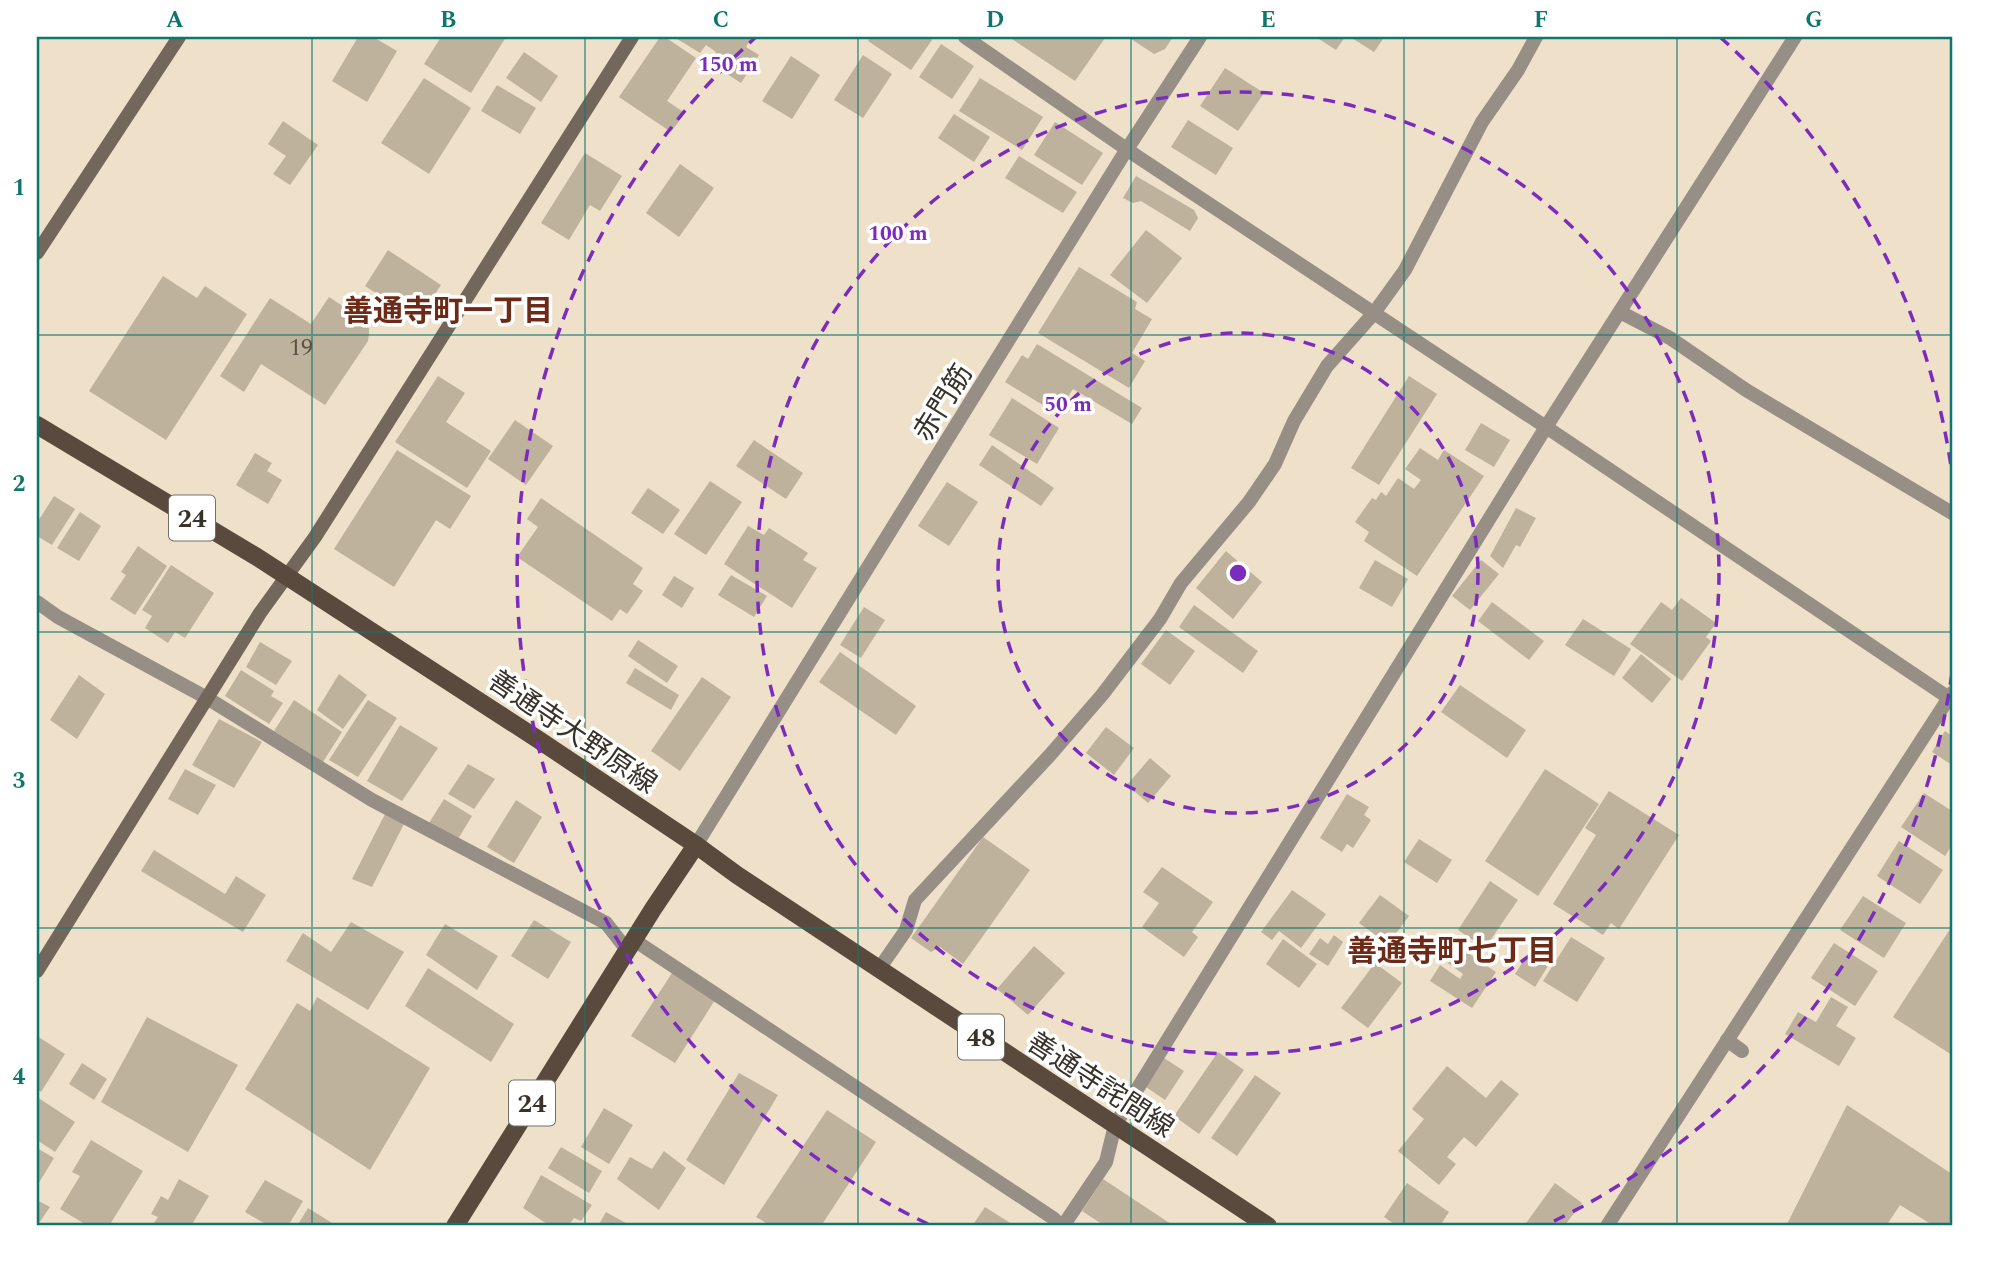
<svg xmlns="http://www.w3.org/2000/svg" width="1989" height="1263" font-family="Spectral,'Noto Sans JP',serif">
<rect width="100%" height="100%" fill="#eee0c9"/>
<!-- building -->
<g fill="#bfb29c">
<polygon points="358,37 373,37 397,51 367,102 332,81"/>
<polygon points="441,37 506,37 471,93 424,64"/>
<polygon points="660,37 665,37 696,58 667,101 685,113 671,132 619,97"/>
<polygon points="674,37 752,37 746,47 759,55 741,83 710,63 716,52 706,45 700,53"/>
<polygon points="871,37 928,37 932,40 911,70 868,41"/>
<polygon points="1014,37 1103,37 1105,38 1075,81 1012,39"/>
<polygon points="1128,37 1173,37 1165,49 1154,54"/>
<polygon points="1316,37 1345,37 1336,50"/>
<polygon points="1350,37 1379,37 1383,39 1374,52"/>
<polygon points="941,44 974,66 952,99 919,77"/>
<polygon points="524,52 558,76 541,102 506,78"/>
<polygon points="863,55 892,74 863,118 834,100"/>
<polygon points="791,56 820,75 792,119 762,101"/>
<polygon points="1225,68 1264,93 1238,131 1200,106"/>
<polygon points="424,78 471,108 429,174 381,143"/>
<polygon points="980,78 1043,117 1022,150 959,111"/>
<polygon points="497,85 536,108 520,134 481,111"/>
<polygon points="954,114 990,137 974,162 938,138"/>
<polygon points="1188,120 1233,148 1216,175 1171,147"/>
<polygon points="283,121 318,145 290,185 273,174 286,156 268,144"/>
<polygon points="1055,122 1103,153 1082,185 1034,155"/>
<polygon points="585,153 622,176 600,211 590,205 569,240 541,223"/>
<polygon points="1019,156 1077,192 1063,213 1005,178"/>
<polygon points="680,164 714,188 679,237 646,213"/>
<polygon points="1136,176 1194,210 1198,218 1190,231 1141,201 1133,203 1123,198"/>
<polygon points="1146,230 1182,258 1147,303 1110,275"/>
<polygon points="388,250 441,285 418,320 365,286"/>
<polygon points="1079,267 1137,302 1135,309 1152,319 1132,353 1145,361 1129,388 1038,333"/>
<polygon points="163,276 197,298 205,286 247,314 166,440 89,391"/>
<polygon points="329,297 364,320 369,328 369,334 368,341 325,405 261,364 244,392 220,376 270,298 311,324"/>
<polygon points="1037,344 1142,408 1132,424 1073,389 1062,406 1051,410 1005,382 1022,355 1028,359"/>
<polygon points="438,376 465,393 446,422 491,451 467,488 395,442"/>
<polygon points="1409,376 1437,394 1379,485 1351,468"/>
<polygon points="1012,398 1059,428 1037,464 989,435"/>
<polygon points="515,420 553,446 526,485 488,459"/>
<polygon points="1481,423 1510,440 1494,467 1465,450"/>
<polygon points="754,440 803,473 786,499 736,466"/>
<polygon points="992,445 1054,488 1041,506 979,465"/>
<polygon points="1420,448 1438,460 1444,450 1484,476 1417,576 1364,541 1369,532 1355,522 1372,498 1376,500 1381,492 1386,496 1398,478 1414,489 1421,480 1405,469"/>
<polygon points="397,450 471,496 450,529 436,520 394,587 334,549"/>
<polygon points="255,453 272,463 267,471 282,480 268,504 236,485"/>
<polygon points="710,481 742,502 706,555 674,534"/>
<polygon points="947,482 978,502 949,546 918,526"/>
<polygon points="648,488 680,510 663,534 631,513"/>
<polygon points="54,496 75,509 52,545 37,536 37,523"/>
<polygon points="541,498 643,568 633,584 643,591 627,614 620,609 612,621 517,557 538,527 527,519"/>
<polygon points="1516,508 1536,518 1520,547 1516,545 1503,568 1490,556"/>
<polygon points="80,512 101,526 79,561 57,548"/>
<polygon points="748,526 764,535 769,528 808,553 803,560 817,568 792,608 724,564"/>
<polygon points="138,546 167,566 135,615 110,599 126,575 121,572"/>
<polygon points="1226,551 1262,582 1233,619 1196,588"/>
<polygon points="1375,560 1408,579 1392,607 1359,588"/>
<polygon points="1481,560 1499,574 1470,610 1452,596"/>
<polygon points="171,565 214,593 185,638 175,632 168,643 145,628 152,616 142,610"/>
<polygon points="731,575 767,596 754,617 718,595"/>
<polygon points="674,576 694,588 682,608 662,595"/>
<polygon points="1681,598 1716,623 1706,637 1711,641 1682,681 1630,644 1661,602 1672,610"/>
<polygon points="1492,602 1544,641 1529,660 1478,621"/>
<polygon points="1194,605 1258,651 1243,673 1179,627"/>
<polygon points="864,607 885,620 861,658 840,645"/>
<polygon points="1583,619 1631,649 1614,676 1565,645"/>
<polygon points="1166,630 1195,651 1170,685 1141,664"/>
<polygon points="638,640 678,666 667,683 628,656"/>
<polygon points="260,642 292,661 276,685 246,667"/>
<polygon points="840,652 916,706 896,735 819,682"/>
<polygon points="1641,654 1671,679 1652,703 1622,678"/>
<polygon points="635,668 679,695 671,710 626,683"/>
<polygon points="241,670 274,691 271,696 283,703 269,724 225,696"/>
<polygon points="339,674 367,695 343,729 317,710"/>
<polygon points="79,675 105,694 77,739 50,720"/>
<polygon points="702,677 731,697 680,771 651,751"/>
<polygon points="1460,685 1526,730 1507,758 1441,712"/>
<polygon points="294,700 342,732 323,762 274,731"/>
<polygon points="368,700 397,718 358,777 329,760"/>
<polygon points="219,719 262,742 234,788 192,765"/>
<polygon points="400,725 438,748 402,801 367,781"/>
<polygon points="1106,727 1134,748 1114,775 1086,753"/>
<polygon points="1945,731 1952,736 1952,765 1932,752"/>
<polygon points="1150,758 1171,776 1148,803 1127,785"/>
<polygon points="468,764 495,779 474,809 448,794"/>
<polygon points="185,769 216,785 198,815 168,799"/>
<polygon points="1545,769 1599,804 1538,896 1485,861"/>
<polygon points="1609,791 1679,835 1619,929 1611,923 1603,935 1553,904 1596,835 1585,828"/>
<polygon points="1924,793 1952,811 1952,845 1945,856 1901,827"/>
<polygon points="1347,794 1369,807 1364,815 1371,820 1353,848 1347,844 1342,852 1320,838"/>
<polygon points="444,799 472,816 458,839 429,823"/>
<polygon points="516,800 542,817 514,863 487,847"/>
<polygon points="385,814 405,822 372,887 352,879"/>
<polygon points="983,837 1030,870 963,964 940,947 931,952 911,938"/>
<polygon points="1419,839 1452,860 1437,883 1404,862"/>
<polygon points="1899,841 1943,870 1920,904 1877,876"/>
<polygon points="154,850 225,894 236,876 266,895 243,932 141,871"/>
<polygon points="1162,867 1213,902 1192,932 1198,937 1184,957 1142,927 1159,903 1143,892"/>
<polygon points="1490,881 1518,900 1485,948 1458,930"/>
<polygon points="1292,890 1326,914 1301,948 1279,931 1272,940 1261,932"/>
<polygon points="1380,895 1409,916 1388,944 1359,923"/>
<polygon points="1863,896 1906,923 1884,958 1840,930"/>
<polygon points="534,920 571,942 548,979 511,956"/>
<polygon points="351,922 404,952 368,1010 286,961 303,933 331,952"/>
<polygon points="445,924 498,956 477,990 426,955"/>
<polygon points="1952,926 1952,1055 1893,1017"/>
<polygon points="1334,935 1343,942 1328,966 1309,954 1320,938 1328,944"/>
<polygon points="1571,937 1605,958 1577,1002 1543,981"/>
<polygon points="1283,939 1317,964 1299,988 1266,964"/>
<polygon points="1834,943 1878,971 1855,1006 1811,978"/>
<polygon points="1034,946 1065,973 1028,1015 997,989"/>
<polygon points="1459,947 1496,972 1472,1008 1430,981 1440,965 1460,979 1463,974 1448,963"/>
<polygon points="1528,954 1548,966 1535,987 1515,974"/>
<polygon points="1375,963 1402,983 1368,1028 1341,1008"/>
<polygon points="428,968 514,1024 491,1062 405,1006"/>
<polygon points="672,973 715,1000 675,1063 631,1036"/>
<polygon points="317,997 430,1068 370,1170 245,1089 297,1003 310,1011"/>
<polygon points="1831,997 1848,1007 1836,1026 1856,1038 1839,1066 1785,1034 1798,1012 1816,1022"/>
<polygon points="147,1017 238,1065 188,1152 101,1102"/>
<polygon points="37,1036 65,1054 41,1092 37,1089"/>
<polygon points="1218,1052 1244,1070 1199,1134 1174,1116"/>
<polygon points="1164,1058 1184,1071 1165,1100 1146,1087"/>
<polygon points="82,1063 107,1079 94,1100 69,1084"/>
<polygon points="1447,1066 1486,1098 1501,1080 1519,1094 1476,1147 1464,1137 1447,1157 1456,1164 1439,1185 1398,1151 1424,1119 1412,1109"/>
<polygon points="739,1073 778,1095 724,1185 686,1160"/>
<polygon points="1255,1075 1281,1093 1237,1156 1211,1138"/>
<polygon points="37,1097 75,1122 55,1152 37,1140"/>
<polygon points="1847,1105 1952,1174 1952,1226 1934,1226 1900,1205 1886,1226 1786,1226"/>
<polygon points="604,1108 633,1125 609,1164 581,1147"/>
<polygon points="827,1110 876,1142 821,1226 771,1226 756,1217"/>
<polygon points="91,1140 143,1171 109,1226 88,1226 60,1209 80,1176 72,1172"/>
<polygon points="561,1147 602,1171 589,1193 548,1168"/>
<polygon points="37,1148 54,1158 37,1186"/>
<polygon points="664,1151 686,1168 659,1210 617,1179 630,1157 652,1169"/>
<polygon points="541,1175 592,1205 581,1221 574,1218 568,1226 550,1226 523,1208"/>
<polygon points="179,1179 209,1196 191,1226 152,1226 158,1217 151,1214 161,1196 168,1200"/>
<polygon points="1103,1179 1174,1226 1105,1226 1082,1211"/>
<polygon points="265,1180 303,1201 288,1226 269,1226 245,1212"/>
<polygon points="1407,1183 1449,1212 1440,1226 1397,1226 1384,1217"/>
<polygon points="1555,1183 1582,1203 1564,1226 1524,1226"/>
<polygon points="37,1200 50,1207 37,1226"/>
<polygon points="985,1207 1015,1226 972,1226"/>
<polygon points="308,1208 337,1226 297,1226"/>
<polygon points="606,1212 631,1226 598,1226"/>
</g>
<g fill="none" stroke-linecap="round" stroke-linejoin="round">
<!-- lane -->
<polyline stroke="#978e86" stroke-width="14" points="1727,1040 1742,1051"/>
<!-- street -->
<g stroke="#978e86" stroke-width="14">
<polyline points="965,37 1138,157 1546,427 1952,700"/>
<polyline points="1620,312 1670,338 1746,390 1952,513"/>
<polyline points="37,602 58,617 207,698 372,800 606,923 627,950"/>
<polyline points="696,845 1122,157 1200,37"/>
<polyline points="634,940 1053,1218 1061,1226"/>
<polyline points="879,969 906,930 915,900 1050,755 1102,695 1160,619 1181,583 1249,502 1275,464 1294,421 1327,366 1374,313 1405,270 1482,122 1518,70 1536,37"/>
<polyline points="1063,1226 1106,1162 1115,1125 1546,427 1795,37"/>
<polyline points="1607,1226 1952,693"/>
</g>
<!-- secondary -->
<g stroke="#73665b" stroke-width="14">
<polyline points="37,253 179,37"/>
<polyline points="37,971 260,613 315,537 632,37"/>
</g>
<!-- primary -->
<g stroke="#594a3d" stroke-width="18">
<polyline points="37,425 257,557 539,740 696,845 737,875 1268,1226"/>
<polyline points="455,1226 653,909 696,845"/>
</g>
</g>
<!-- grid -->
<path fill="none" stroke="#0f766e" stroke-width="2" stroke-opacity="0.55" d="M312 37V1226M585 37V1226M858 37V1226M1131 37V1226M1404 37V1226M1677 37V1226M37 335H1952M37 632H1952M37 928H1952"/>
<!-- distance rings -->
<g fill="none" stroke="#7b2cbf" stroke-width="3.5" stroke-dasharray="12 9">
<circle cx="1238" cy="573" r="240"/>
<circle cx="1238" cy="573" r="481"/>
<path d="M1952 673A721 721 0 0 1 1548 1224M928 1224A721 721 0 0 1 756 37M1720 37A721 721 0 0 1 1952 473"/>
</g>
<g text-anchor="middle" stroke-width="7" stroke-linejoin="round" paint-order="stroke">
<!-- number labels -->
<g font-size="24" fill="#5a5246">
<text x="301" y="355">19</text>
</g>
<!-- shield labels -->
<g fill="#fff" stroke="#74706a" stroke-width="2">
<rect x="169" y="495.5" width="46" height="45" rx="5"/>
<rect x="958" y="1014.5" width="46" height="45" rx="5"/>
<rect x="509" y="1080.5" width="46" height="45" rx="5"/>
</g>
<g font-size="26" font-weight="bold" fill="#38322a">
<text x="192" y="527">24</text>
<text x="981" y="1046">48</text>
<text x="532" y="1112">24</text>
</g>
<!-- street labels -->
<g font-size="28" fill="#38322a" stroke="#fff">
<text transform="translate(942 402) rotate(-58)" y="10">赤門筋</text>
<text transform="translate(573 731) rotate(34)" y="10">善通寺大野原線</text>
<text transform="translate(1101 1084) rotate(33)" y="10">善通寺詫間線</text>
</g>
<!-- neighbourhood labels -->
<g font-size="30" font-weight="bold" fill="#6d2b17" stroke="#fff">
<text x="448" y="321">善通寺町一丁目</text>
<text x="1452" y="961">善通寺町七丁目</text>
</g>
</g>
<circle cx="1238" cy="573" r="10" fill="#7b2cbf" stroke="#fff" stroke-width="3.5"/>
<g font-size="21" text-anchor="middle" font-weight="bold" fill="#7b2cbf" stroke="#fff" stroke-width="7" stroke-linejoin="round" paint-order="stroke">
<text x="728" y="71">150 m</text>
<text x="898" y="240">100 m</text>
<text x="1068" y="411">50 m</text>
</g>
<!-- border -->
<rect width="1989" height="1263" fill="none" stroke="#ffffff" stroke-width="77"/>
<rect x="38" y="38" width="1913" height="1186" fill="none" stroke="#0f766e" stroke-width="2.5"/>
<g font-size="23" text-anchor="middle" font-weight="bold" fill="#0f766e">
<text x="175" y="27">A</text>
<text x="448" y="27">B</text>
<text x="721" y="27">C</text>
<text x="995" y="27">D</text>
<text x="1268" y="27">E</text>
<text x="1541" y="27">F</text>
<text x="1814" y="27">G</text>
<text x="19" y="195">1</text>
<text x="19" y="491">2</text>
<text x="19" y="788">3</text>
<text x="19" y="1084">4</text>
</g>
</svg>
